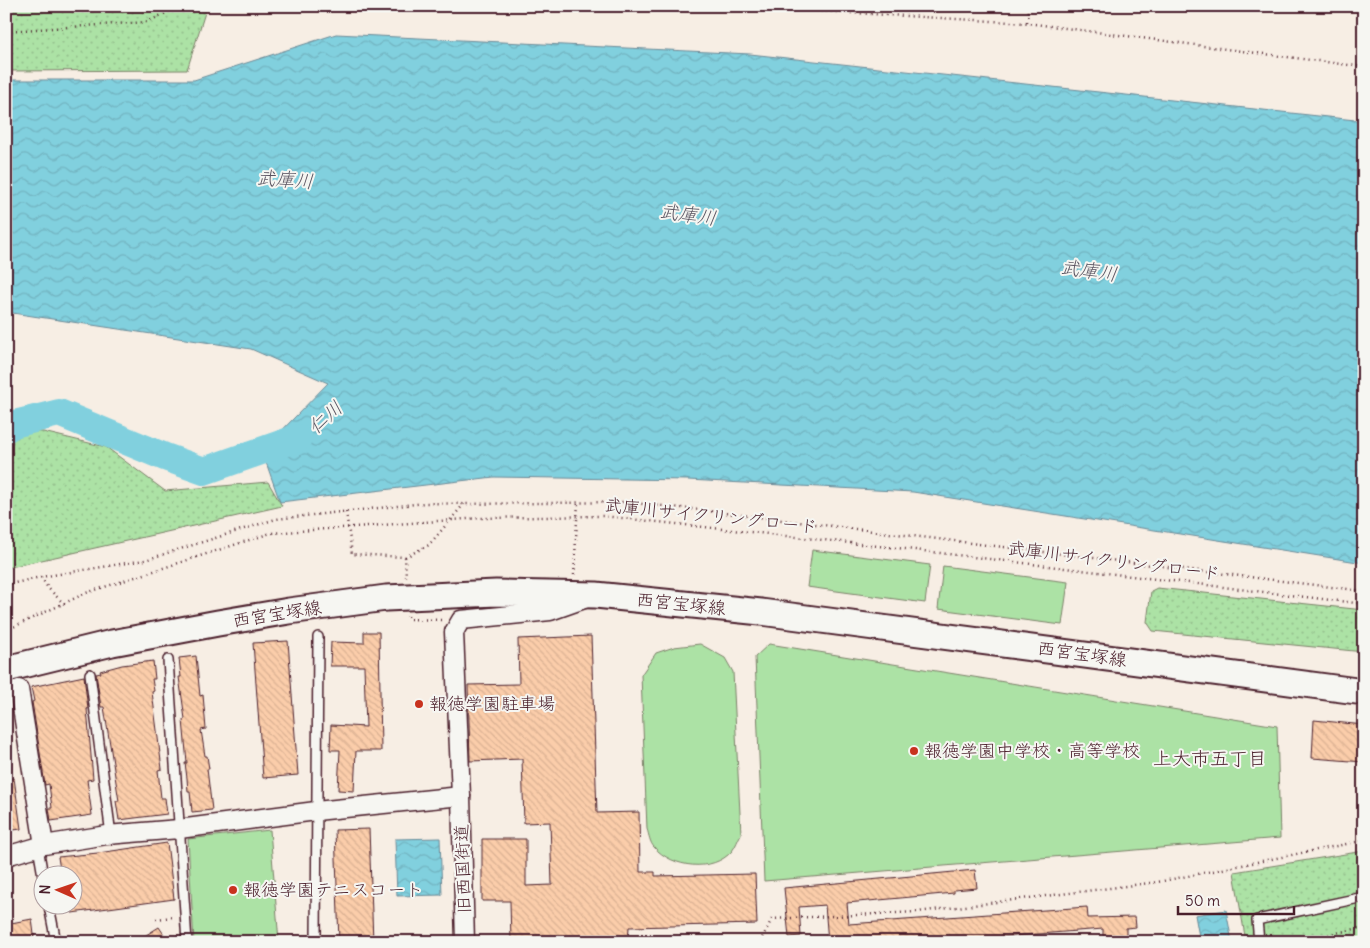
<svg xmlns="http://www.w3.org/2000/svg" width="1370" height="948" font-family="Delius,'Klee One',sans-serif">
<defs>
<pattern id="grass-dots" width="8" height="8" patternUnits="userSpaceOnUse" patternTransform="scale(1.25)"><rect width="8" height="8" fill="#ace2a5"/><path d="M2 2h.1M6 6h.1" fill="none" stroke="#96c18e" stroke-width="1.8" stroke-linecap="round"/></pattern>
<pattern id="water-waves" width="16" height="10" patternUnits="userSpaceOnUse" patternTransform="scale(1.25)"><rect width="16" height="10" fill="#81d0de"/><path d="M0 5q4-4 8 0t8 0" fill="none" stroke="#71b2bf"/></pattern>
<pattern id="building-back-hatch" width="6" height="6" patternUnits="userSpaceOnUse" patternTransform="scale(1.25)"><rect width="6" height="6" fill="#fbcdaa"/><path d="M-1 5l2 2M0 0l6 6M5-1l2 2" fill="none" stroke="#d9b092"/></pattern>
</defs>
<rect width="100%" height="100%" fill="#f7eee4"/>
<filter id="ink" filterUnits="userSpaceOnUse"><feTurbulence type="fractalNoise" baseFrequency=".02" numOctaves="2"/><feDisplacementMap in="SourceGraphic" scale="10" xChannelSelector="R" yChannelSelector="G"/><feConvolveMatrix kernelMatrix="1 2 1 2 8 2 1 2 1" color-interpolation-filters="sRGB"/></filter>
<g filter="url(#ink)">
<!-- grass -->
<g fill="url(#grass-dots)" stroke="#7b8068">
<polygon points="6,6 207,6 187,70 6,71"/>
<polygon points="935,6 1004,6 1004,10"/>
<polygon points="21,431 43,432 106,447 165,491 268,482 282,506 6,568 6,448"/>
<polygon points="1157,588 1364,610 1364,652 1153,631 1147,622 1151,591"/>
<polygon points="1364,851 1364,942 1266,942 1265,939 1246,942 1234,872"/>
</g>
<!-- pitch -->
<g fill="#ace2a5" stroke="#7b8068">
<polygon points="812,550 930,565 925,603 807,587"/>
<polygon points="943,566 1068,582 1062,625 938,609"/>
<path d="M700 644 725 658 733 672 741 834C738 839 736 846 732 851 713 873 672 868 654 847 650 843 649 835 647 829L641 675 656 653 674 647Z"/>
<polygon points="769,644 1277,726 1280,838 764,881 755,657"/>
<polygon points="270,830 279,942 194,942 188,839"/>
</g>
<!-- water -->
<g fill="url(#water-waves)" stroke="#6b8996">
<polygon points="336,34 750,54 1364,121 1364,563 913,492 688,480 494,477 280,502 262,451 328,383 251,349 6,312 6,80 194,80"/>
<polygon points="440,838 442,895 397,896 395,839"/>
<polygon points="1226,910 1232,942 1200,942 1195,915"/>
</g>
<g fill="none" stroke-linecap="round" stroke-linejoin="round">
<!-- river -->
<polyline stroke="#81d0de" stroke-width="28" points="6,429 14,424 59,413 165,457 204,471 298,438"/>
</g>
<!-- building -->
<g fill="url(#building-back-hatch)" stroke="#4a1f2b">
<polygon points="364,632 379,632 381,751 356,751 354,791 338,790 340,750 330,750 331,725 366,727 364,666 330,666 331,642 364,643"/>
<polygon points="591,636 597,813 639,812 640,872 655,872 655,876 755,874 757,924 629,927 628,942 511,942 510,901 482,901 482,839 526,839 526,886 552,885 550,822 524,823 522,759 470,761 468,685 519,684 518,639"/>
<polygon points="288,641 298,775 263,778 253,643"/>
<polygon points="196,656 200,696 203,695 206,729 201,730 205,756 207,756 209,769 207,769 212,810 192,812 190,792 188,792 187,778 185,763 187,763 183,720 185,719 179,677 181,677 179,658"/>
<polygon points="153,661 155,679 152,679 154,691 152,692 162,769 158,770 161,798 165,798 167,814 119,820 116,801 119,801 104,707 101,707 96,674 101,673 100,671 122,665"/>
<polygon points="84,676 88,709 87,709 93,779 87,780 92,815 51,821 49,808 52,808 49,784 45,785 32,702 34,701 31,687"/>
<polygon points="1314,720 1364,725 1364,762 1312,758"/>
<polygon points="14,778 21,829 6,831 6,779"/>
<polygon points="369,829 373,942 339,942 335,830"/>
<polygon points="167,843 174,899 72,913 72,876 61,876 58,857 98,853"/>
<polygon points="975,870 977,888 954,890 954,893 847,903 849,924 1087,907 1088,918 1135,917 1136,927 1126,928 1126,936 1103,936 1103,929 1000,937 1001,942 828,942 825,905 799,907 801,936 789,937 784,888"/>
<polygon points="32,919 35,942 6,942 6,924"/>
<polygon points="159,927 169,942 135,942"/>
</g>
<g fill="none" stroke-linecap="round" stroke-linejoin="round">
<!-- service casing -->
<g stroke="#4a1f2b" stroke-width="12">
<g id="service">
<polyline points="168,660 187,942"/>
<polyline points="90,674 111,835"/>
<polyline points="38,847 43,876"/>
<polyline points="49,906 56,942"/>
<polyline points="316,942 318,637"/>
<polyline points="1259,942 1257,920 1364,897"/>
</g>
</g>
<!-- minor casing -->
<g stroke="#4a1f2b" stroke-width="21">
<g id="minor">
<polyline points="19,689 44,845"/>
<polyline points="6,856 44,845 107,835 179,829 316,811 461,796"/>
<polyline points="465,942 461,796 454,632 461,620 550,611 584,599"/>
</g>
</g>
<!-- secondary casing -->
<g stroke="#4a1f2b" stroke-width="29">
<polyline id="secondary" points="6,669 112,643 218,623 289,611 386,598 496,593 596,595 761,612 1364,692"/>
</g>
<!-- path -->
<g stroke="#4a1f2b" stroke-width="2.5" stroke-dasharray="1 4" stroke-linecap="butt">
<polyline points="731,6 1027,23"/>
<polyline points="1028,6 1027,23 1364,67"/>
<polyline points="6,31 147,22 181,6"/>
<polyline points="346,512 352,554 405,557 406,577"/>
<polyline points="405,557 429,545 464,504"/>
<polyline points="574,575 578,502"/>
<polyline points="41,577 48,588 64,604"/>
<polyline points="6,585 41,577 145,560 276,519 425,503 464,504 624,502 692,509 1364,591"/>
<polyline points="6,590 13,585"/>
<polyline points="408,616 408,619 441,620"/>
<polyline points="6,643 9,629 86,593 271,533 480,518 603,516 915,550 1364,604"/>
<polyline points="156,919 173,917"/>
<polyline points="760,942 772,919 917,912 1158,882 1361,841 1364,849"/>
<polyline points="1294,942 1364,927"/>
</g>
<!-- service -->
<use href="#service" stroke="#f6f6f2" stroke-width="9"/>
<!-- minor -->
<use href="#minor" stroke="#f6f6f2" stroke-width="18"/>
<!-- secondary -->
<use href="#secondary" stroke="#f6f6f2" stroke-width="25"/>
</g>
</g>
<!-- markers -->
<g fill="#c8321e" stroke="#f6f6f2" stroke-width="2">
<circle cx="419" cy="704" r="5"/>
<circle cx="914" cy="751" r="5"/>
<circle cx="233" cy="890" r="5"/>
</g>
<g text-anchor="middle" stroke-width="4" stroke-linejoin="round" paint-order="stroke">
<!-- street labels -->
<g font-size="18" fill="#4a1f2b" stroke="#f6f6f2">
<text transform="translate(711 516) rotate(6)" y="6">武庫川サイクリングロード</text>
<text transform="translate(1114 561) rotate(7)" y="6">武庫川サイクリングロード</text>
<text transform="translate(681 604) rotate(6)" y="6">西宮宝塚線</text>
<text transform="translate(277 614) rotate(-9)" y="6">西宮宝塚線</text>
<text transform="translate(1082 654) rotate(8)" y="6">西宮宝塚線</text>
<text transform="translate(463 869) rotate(-92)" y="6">旧西国街道</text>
</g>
<!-- poi labels -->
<g font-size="18" fill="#4a1f2b" stroke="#f6f6f2" text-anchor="start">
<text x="429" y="710">報徳学園駐車場</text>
<text x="924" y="757">報徳学園中学校・高等学校</text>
<text x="243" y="896">報徳学園テニスコート</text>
</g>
<!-- water labels -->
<g font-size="19" font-style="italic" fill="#5a5461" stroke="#f6f6f2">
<text transform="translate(285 179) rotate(4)" y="7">武庫川</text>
<text transform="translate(688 214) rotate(8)" y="7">武庫川</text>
<text transform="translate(1089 270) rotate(8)" y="7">武庫川</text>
<text transform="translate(325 417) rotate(-42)" y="7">仁川</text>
</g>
<!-- neighbourhood labels -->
<g font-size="19" fill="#4a1f2b" stroke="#f6f6f2">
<text x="1210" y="765">上大市五丁目</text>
</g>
</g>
<!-- margin -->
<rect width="1370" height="948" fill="none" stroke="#f6f6f2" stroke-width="25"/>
<rect x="12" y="12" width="1345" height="923" fill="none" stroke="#4a1f2b" stroke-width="2" filter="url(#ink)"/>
<!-- north arrow -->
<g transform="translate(58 890) rotate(272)"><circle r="24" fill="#f6f6f2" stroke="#b1a0a2"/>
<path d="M0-4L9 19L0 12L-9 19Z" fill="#c8321e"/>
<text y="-8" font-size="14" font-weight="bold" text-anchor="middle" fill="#4a1f2b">N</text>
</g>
<!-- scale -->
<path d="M1178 906v8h116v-8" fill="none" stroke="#4a1f2b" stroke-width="2.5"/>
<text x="1185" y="906" font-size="15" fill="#4a1f2b" stroke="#f6f6f2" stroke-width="4" paint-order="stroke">50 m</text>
</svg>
